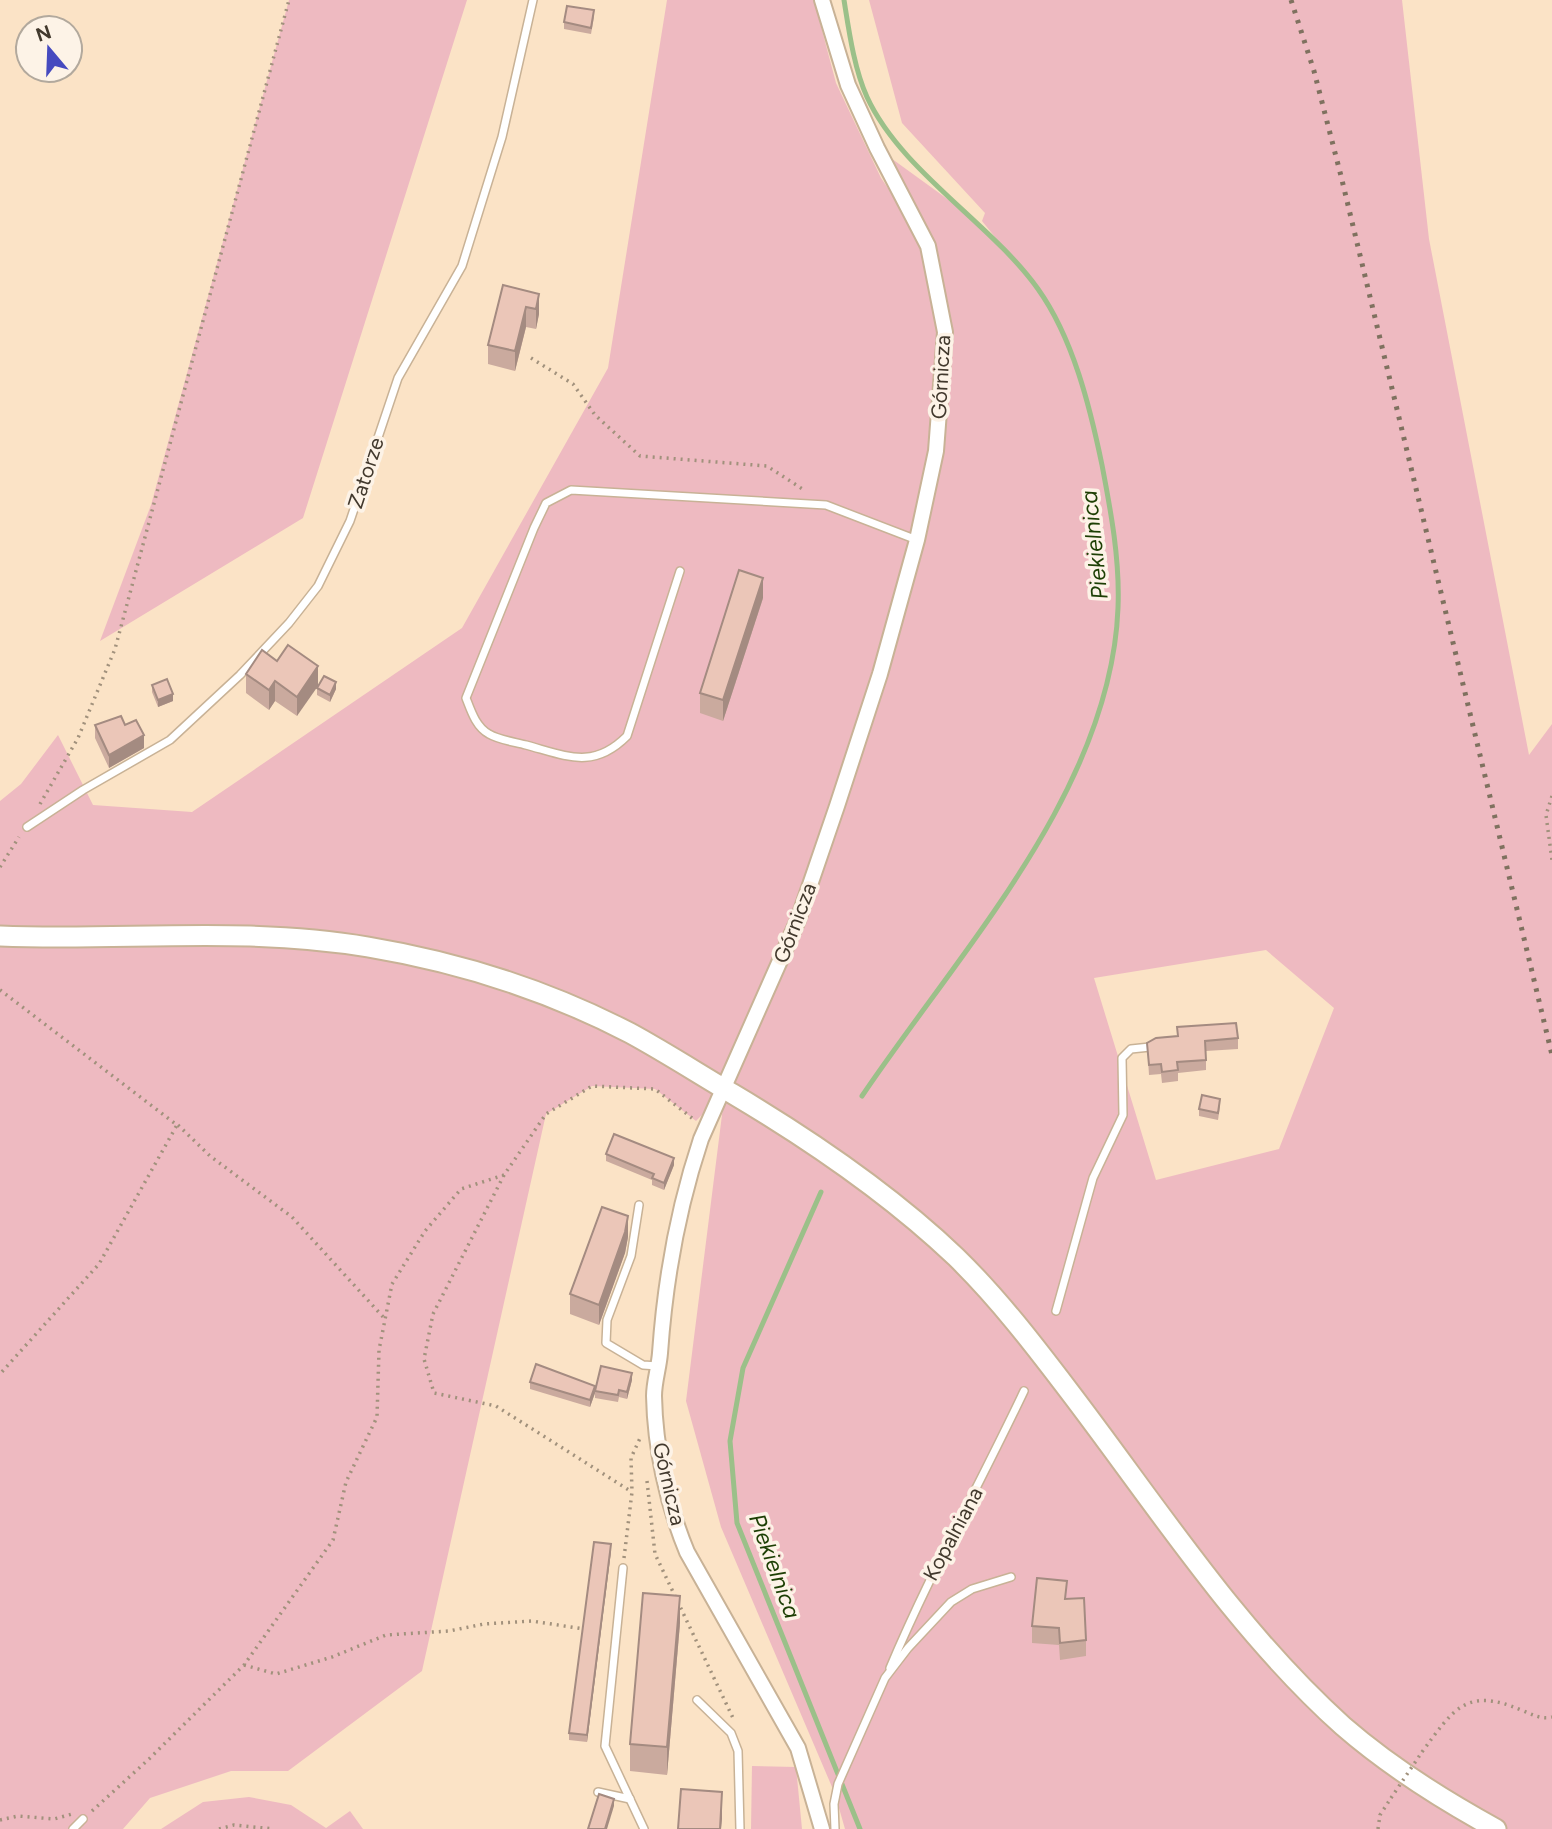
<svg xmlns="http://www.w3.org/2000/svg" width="1552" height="1829" font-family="Figtree,sans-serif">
<rect width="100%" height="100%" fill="#fbe3c6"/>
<!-- green -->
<g fill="#eebac1" fill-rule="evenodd">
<polygon points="289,0 467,0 303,518 100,641 151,505"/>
<path d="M667 0H814L836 83 881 178 923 239 877 148 975 219 1024 273 982 221 985 213 902 123 869 0H1402L1429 239 1529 755 1552 724V1829H845L835 1794 721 1527 686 1401 725 1091 696 1121 655 1089 592 1086 546 1114 422 1671 288 1771H231L150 1798 123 1829H0V801L21 784 58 735 93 805 192 812 462 628 608 368ZM1266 950 1334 1008 1279 1149 1156 1180 1094 978Z"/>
<polygon points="752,1766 796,1767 802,1829 751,1829"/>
<polygon points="249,1797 291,1805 326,1828 350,1811 363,1829 161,1829 203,1802"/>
</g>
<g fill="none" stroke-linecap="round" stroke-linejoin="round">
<!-- stream -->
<g stroke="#9bc089" stroke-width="5">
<path d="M844 0C849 31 854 68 867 97 901 171 991 223 1038 289 1073 338 1090 407 1102 465 1111 512 1120 560 1118 608 1111 790 959 952 862 1096"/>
<polyline points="821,1192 743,1368 730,1441 737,1523 860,1829"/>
</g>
<!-- lane casing -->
<g stroke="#c8b296" stroke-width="10">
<g id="lane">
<path d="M680 571 627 736C593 770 567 756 526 745 515 742 499 740 489 734 476 727 471 711 466 698L534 528 546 503 571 490 826 505 917 540"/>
<polyline points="27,827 83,790 170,740 240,675 289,623 318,586 350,521 398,378 462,266 502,137 533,0"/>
<polyline points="639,1205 631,1256 607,1320 606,1343 643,1365 658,1366"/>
<polyline points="1056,1311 1093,1178 1123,1115 1122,1058 1131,1049 1150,1047"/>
<polyline points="623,1568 605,1746 644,1829"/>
<path d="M890 1668C930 1573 980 1484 1024 1391"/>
<polyline points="697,1700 731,1733 738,1751 740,1829"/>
<polyline points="598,1792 630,1799"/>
<polyline points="73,1829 83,1819"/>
<polyline points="835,1829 834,1804 838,1784 885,1678 908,1648 951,1602 972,1589 1011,1577"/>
</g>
</g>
<!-- street casing -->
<g stroke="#c8b296" stroke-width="18">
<path id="street" d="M822 0 848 85 877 148 928 246 945 332 936 451 917 540 880 674 837 806 798 920 701 1139C678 1208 665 1282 660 1353 659 1367 654 1382 654 1396 655 1447 667 1504 687 1552L798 1748 822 1829"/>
</g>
<!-- secondary casing -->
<g stroke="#c8b296" stroke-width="23">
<path id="secondary" d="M0 936C123 941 246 926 368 947 458 962 549 991 630 1033 665 1052 699 1074 733 1094 812 1141 890 1194 956 1257 998 1298 1034 1345 1069 1391 1156 1505 1236 1630 1343 1726 1389 1766 1443 1800 1496 1829"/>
</g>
<!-- path -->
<g stroke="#a1917c" stroke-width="3.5" stroke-dasharray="2 5" stroke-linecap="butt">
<polyline points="531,358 573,384 595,415 640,456 767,466 804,490"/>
<polyline points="1552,796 1546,815 1552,860"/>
<polyline points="40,804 78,738 115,649 289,0"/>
<polyline points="0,867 19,837"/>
<polyline points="0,990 177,1125 99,1264 0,1374"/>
<polyline points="178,1125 210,1156 292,1217 385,1319"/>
<polyline points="504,1175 433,1314 424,1359 434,1393 496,1406 632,1492"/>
<polyline points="647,1481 655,1554 733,1718"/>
<polyline points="624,1558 632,1492 631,1458 641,1436"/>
<polyline points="244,1665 276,1674 332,1657 386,1635 449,1631 484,1624 532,1621 584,1629"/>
<path d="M1422 1752C1453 1710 1466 1686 1521 1710 1532 1714 1541 1720 1552 1717"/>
<polyline points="92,1811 149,1759 244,1665 333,1540 346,1482 377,1417 379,1350 392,1284 425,1231 461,1189 504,1175 546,1114 592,1086 655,1089 692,1118"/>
<polyline points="0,1820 18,1816 54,1819 72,1814"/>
<polyline points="219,1829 234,1825 274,1829"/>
<polyline points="1378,1829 1380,1815 1391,1798"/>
</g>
<!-- lane -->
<use href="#lane" stroke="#fff" stroke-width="7"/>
<!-- street -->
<use href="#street" stroke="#fff" stroke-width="14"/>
<!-- secondary -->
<use href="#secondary" stroke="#fff" stroke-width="19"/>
<!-- rail -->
<polyline stroke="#7f715f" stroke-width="5" stroke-dasharray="3.5 7" stroke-linecap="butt" points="1291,0 1314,71 1341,176 1552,1055"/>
<!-- path-bridge -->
<polyline stroke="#a1917c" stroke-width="3.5" stroke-dasharray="2 5" stroke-linecap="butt" points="1391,1798 1422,1752"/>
</g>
<!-- wall -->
<g fill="#caaa9e">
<polygon points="594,17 591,34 564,29 564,22"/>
<polygon points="539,294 539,314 536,329 526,327 515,371 488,364 488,345"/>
<polygon points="763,598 723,721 700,713 700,693"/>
<polygon points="277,661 318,666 297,716 275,701 269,710 246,693 246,674"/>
<polygon points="152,685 173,701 158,707 152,692"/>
<polygon points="317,688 336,689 330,702 317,695"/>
<polygon points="95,725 125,725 144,748 109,768 95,738"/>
<polygon points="1238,1038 1238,1049 1206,1051 1206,1070 1178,1073 1178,1081 1162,1083 1161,1074 1149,1075 1147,1043"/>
<polygon points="1220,1106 1218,1120 1199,1116 1199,1109"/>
<polygon points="606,1154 674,1165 664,1190 652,1185 652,1180 606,1161"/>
<polygon points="628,1237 625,1253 599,1325 570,1314 570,1294"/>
<polygon points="632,1380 627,1399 619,1397 618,1402 595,1398 595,1391"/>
<polygon points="530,1382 595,1393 590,1407 530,1389"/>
<polygon points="611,1551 587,1742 569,1740 569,1733"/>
<polygon points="1067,1599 1086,1640 1086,1656 1060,1660 1059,1645 1032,1643 1032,1626"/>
<polygon points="680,1623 667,1775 630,1771 630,1744"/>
</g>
<!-- shaded-wall -->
<g fill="#a48b81">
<polygon points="539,294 539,314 536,329 536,309"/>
<polygon points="526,307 526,327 515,371 515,351"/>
<polygon points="763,578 763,598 723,721 723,700"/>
<polygon points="318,666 318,686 297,716 297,697"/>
<polygon points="275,681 275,701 269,710 269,690"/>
<polygon points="336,682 336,689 330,702 330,695"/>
<polygon points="173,694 173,701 158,707 158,700"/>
<polygon points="144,735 144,748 109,768 109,755"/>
<polygon points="674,1158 674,1165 664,1190 664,1183"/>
<polygon points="628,1216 628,1237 625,1253 599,1325 599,1305"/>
<polygon points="632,1373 632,1380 627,1399 627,1392"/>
<polygon points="595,1386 595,1393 590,1407 590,1400"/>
<polygon points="611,1544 611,1551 587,1742 587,1735"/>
<polygon points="680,1596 680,1623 667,1775 667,1747"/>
<polygon points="722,1792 722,1819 721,1829 720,1829"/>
<polygon points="614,1799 614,1806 607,1829 605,1829"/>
</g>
<!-- building -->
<g fill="#ebc6b8" stroke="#a48b81" stroke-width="2">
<polygon points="567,6 594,10 591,28 564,22"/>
<polygon points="503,285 539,294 536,309 526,307 515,351 488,345"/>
<polygon points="739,570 763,578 723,700 700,693"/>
<polygon points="288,645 318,666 297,697 275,681 269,690 246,674 262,650 277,661"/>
<polygon points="324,676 336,682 330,695 317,688"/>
<polygon points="167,679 173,694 158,700 152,685"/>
<polygon points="121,716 125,725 136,720 144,735 109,755 95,725"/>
<polygon points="1236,1023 1238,1038 1205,1041 1206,1060 1177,1062 1178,1070 1162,1072 1161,1064 1149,1065 1147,1043 1156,1038 1178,1036 1177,1027"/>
<polygon points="1202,1095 1220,1099 1218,1113 1199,1109"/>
<polygon points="614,1134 674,1158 664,1183 652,1178 654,1174 606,1154"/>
<polygon points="602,1207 628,1216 625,1232 599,1305 570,1294"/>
<polygon points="536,1364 595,1386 590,1400 530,1382"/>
<polygon points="601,1366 632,1373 627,1392 619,1390 618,1395 595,1391"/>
<polygon points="594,1542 611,1544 587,1735 569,1733"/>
<polygon points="1037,1578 1067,1581 1065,1599 1084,1598 1086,1640 1060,1643 1059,1628 1032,1626"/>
<polygon points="643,1593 680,1596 667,1747 630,1744"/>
<polygon points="681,1789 722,1792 720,1829 678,1829"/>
<polygon points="599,1794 614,1799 605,1829 588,1829"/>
</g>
<g text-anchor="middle" stroke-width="7" stroke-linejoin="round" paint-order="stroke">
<!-- street labels -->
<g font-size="21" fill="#42392d" stroke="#fdf3e7">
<text transform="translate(941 377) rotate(-87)" y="7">Górnicza</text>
<text transform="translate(366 473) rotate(-72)" y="7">Zatorze</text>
<text transform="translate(795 923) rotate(-69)" y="7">Górnicza</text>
<text transform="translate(669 1484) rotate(77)" y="7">Górnicza</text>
<text transform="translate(953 1534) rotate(-62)" y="7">Kopalniana</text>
</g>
<!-- water labels -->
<g font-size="23" font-style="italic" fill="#1d3f04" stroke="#fdf3e7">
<text transform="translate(1094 545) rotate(-96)" y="8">Piekielnica</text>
<text transform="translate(775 1566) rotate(70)" y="8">Piekielnica</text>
</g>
</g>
<!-- north arrow -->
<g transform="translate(49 49) rotate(341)"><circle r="33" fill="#fdf3e7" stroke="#b2a99d" stroke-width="2"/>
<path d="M0-5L12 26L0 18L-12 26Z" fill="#464abf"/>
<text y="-10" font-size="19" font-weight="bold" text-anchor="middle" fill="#42392d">N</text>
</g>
</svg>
